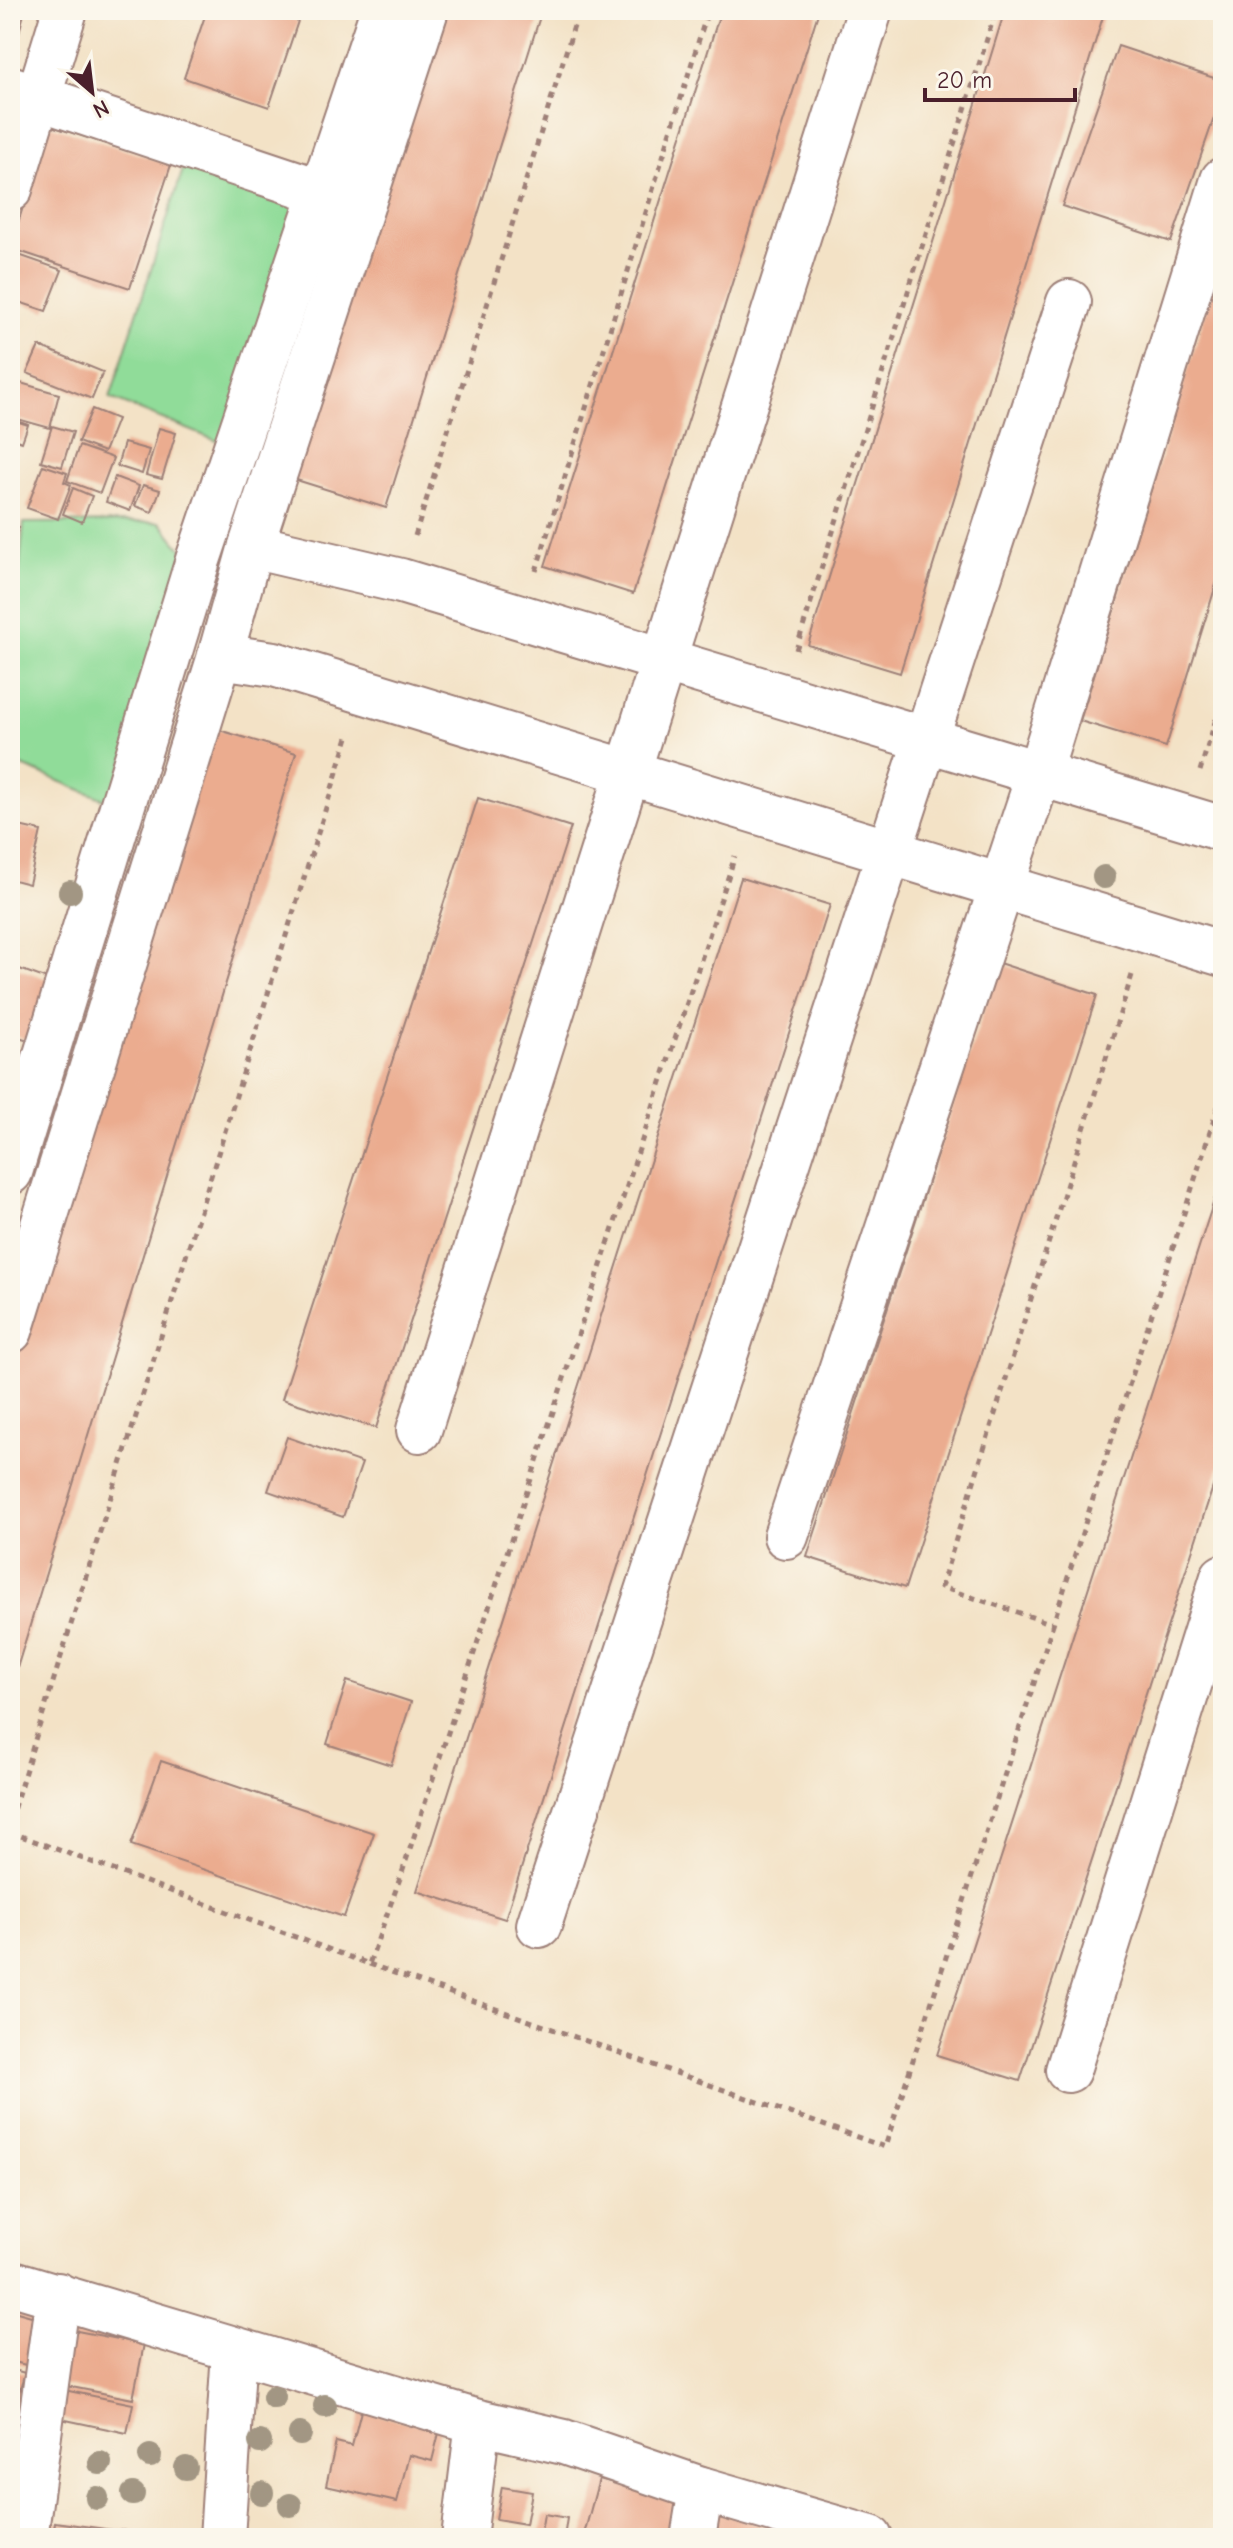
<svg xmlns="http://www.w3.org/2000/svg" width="1233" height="2548" font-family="'Comic Neue',sans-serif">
<rect width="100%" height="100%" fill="#fbf7ec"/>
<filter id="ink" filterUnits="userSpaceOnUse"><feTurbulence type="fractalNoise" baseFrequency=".0125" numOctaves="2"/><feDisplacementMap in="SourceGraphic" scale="16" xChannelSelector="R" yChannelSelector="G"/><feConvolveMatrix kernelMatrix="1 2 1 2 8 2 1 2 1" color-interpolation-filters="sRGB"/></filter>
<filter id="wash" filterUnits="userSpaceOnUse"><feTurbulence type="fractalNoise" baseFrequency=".006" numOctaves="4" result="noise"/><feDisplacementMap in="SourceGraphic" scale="32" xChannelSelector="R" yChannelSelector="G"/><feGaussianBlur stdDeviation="1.8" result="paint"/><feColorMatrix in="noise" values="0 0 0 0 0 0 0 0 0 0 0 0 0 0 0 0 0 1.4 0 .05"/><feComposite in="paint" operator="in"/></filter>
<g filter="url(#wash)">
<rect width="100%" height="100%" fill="#f3e2c6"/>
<!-- green -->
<g fill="#90dc99" stroke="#6d7e62" stroke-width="2">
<polygon points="185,163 299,199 222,443 110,398"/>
<polygon points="160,522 189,558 111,802 10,761 10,661 24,523"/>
</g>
<g id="blocks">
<!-- building -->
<g fill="#ebac8f">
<polygon points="10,10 25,10 13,55 10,55"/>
<polygon points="207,10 267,10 298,21 269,107 184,78"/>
<polygon points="433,10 542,10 386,508 287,477"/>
<polygon points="721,10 819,10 633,594 545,566"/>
<polygon points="1005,10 1105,10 900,673 808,645"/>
<polygon points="1118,46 1223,81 1223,92 1171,242 1062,206"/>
<polygon points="49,125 171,165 130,288 10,248"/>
<polygon points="10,252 62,270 46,311 10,299"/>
<polygon points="1223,255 1223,562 1166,747 1080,721"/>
<polygon points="39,346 103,372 92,399 27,373"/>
<polygon points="10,380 59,394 50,428 10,417"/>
<polygon points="92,409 117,419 104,452 78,442"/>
<polygon points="10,419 28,425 22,442 10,438"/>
<polygon points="52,426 73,432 62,467 41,461"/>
<polygon points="159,428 176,433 162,479 146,475"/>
<polygon points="124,443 149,450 142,474 117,466"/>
<polygon points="79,446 113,458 100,493 67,481"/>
<polygon points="43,465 67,473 64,482 71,485 58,519 27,508"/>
<polygon points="115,477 139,486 130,511 106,502"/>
<polygon points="143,485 160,490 152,512 135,506"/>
<polygon points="73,488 92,496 82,522 63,514"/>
<polygon points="10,524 19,527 11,551 10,551"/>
<polygon points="209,727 296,753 10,1691 10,1382"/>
<polygon points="478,798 571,827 376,1428 282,1399"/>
<polygon points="10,824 41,831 29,884 10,879"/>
<polygon points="741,878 830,905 505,1919 417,1891"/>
<polygon points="999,963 1097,995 905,1588 807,1557"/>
<polygon points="14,967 50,980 28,1040 10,1034 10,977"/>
<polygon points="1222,1176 1223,1456 1020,2081 937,2055"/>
<polygon points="287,1437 362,1463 343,1517 268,1491"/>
<polygon points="347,1681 411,1702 391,1765 327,1744"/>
<polygon points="161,1761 374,1833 344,1917 131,1845"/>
<polygon points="10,2310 42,2319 30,2366 10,2361"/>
<polygon points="67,2329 144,2344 133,2399 56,2384"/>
<polygon points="10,2369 25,2373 14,2408 10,2406"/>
<polygon points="54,2388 133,2404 127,2433 47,2416"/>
<polygon points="361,2411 440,2429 432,2461 409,2455 397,2502 326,2486 336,2442 352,2446"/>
<polygon points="10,2412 22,2414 15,2447 10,2446"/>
<polygon points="599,2479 689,2503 680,2538 583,2538"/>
<polygon points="502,2487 532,2492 526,2524 496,2519"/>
<polygon points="719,2512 805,2538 712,2538"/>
<polygon points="544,2514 567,2518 564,2538 540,2538"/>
<polygon points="55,2522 113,2530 112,2538 53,2538"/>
<polygon points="481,2528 522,2537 522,2538 479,2538"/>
<polygon points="119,2530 162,2536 162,2538 118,2538"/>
</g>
</g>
</g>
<g filter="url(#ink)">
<use href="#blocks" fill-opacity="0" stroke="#9e8078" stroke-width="2"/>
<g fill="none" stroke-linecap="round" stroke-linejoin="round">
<!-- minor casing -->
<g stroke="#9e8078" stroke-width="48">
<g id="minor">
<polyline points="10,88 322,192"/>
<polyline points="10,189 65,10"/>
<polyline points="251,546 401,581 1223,829"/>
<polyline points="220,656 274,664 1223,954"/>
<polyline points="10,1172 198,560 383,10"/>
<polyline points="10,1331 220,656 251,546 426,10"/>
<polyline points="419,1430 870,10"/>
<polyline points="786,1536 1039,774 1223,180"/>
<polyline points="539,1925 1069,302"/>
<polyline points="1068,2070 1223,1577"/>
<polyline points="10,2282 478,2422 564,2442 701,2489 870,2538"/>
<polyline points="25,2538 58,2295"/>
<polyline points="222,2538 234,2351"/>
<polyline points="464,2538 478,2422"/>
<polyline points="693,2538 701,2489"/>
</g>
</g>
<!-- path -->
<g stroke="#9e8078" stroke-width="5" stroke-dasharray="6 6" stroke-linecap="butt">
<polyline points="415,536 579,10"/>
<polyline points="536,571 708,10"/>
<polyline points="796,650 996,10"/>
<polyline points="1200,771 1223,696"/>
<polyline points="1132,975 941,1587 1053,1624 1223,1091"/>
<polyline points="10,1820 348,737"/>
<polyline points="10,1832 369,1964 403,1870 735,856"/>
<polyline points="369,1964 885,2147 1053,1624"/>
</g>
<!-- minor -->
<use href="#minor" stroke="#fff" stroke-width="44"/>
</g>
<!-- trees -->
<g fill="#a29683">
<circle cx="1104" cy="877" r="12"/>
<circle cx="70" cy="892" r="12"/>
<circle cx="274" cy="2397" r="12"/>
<circle cx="325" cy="2406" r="12"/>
<circle cx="300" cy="2434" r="12"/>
<circle cx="260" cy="2442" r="12"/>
<circle cx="150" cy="2456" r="12"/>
<circle cx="100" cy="2463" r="12"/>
<circle cx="186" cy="2468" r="12"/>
<circle cx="262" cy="2493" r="12"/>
<circle cx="133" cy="2494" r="12"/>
<circle cx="97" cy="2498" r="12"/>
<circle cx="290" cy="2505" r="12"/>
</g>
</g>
<!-- margin -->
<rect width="1233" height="2548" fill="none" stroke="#fbf7ec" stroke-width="40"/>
<!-- north arrow -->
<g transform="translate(92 92) rotate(152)" stroke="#fbf7ec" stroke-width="6" paint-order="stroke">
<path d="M0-6L14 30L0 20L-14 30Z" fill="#4a1f2b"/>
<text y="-12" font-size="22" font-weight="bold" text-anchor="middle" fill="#4a1f2b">N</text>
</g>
<!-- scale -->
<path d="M925 88v12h150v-12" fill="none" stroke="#4a1f2b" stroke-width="4"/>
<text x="937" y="88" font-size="24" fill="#4a1f2b" stroke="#fbf7ec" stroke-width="6" paint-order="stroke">20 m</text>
</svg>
